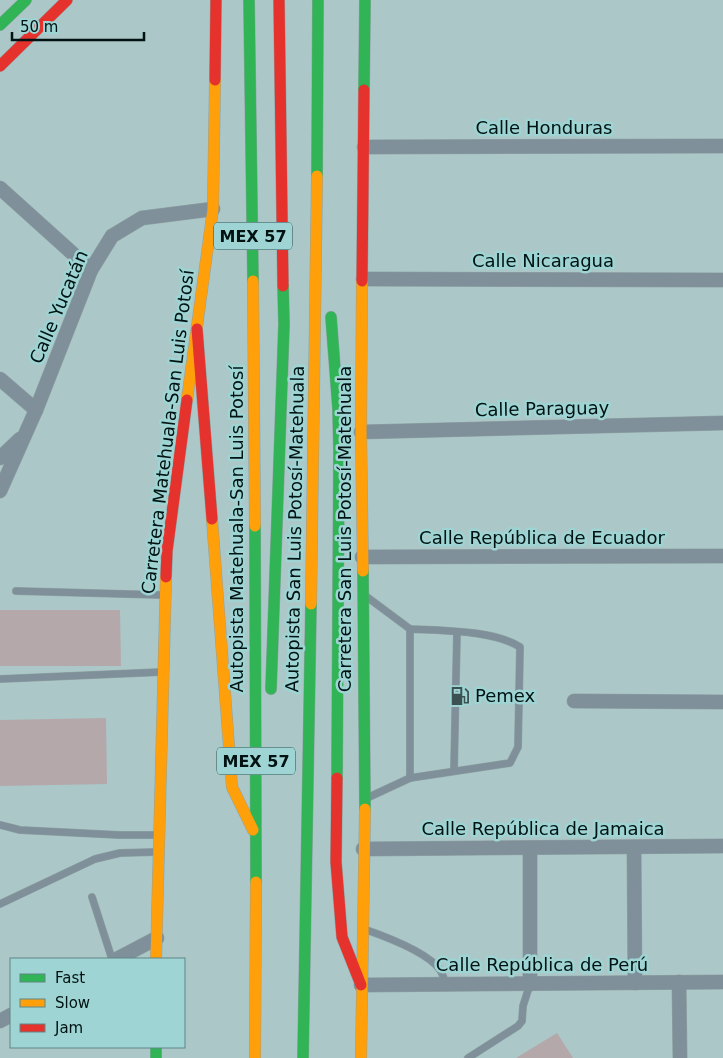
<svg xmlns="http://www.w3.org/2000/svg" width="723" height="1058" font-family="'DejaVu Sans',sans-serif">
<rect width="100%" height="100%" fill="#abc7c7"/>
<!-- building -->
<g fill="#b5a8ab">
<polygon points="0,610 120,610 121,666 0,666"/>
<polygon points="106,718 107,784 0,786 0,720"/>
<polygon points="557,1033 573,1058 516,1058"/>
</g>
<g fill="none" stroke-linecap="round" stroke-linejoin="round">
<!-- lane casing -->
<g stroke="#8fa4a4" stroke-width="8">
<g id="lane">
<polyline points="16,591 162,595"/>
<polyline points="0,679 162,672"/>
<polyline points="454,770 457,632"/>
<path d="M410 778 510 763 518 747 520 647C493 630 443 631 410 629"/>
<polyline points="367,798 410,778 410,629 367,597"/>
<polyline points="0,825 20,830 119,835 157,835"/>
<polyline points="92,897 112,959"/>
<polyline points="0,904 95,859 120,853 156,852"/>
<path d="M364 929C384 936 428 952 440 970 443 974 444 980 446 984"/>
<polyline points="468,1058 518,1026 522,1021 523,1006 530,984"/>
</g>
</g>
<!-- street casing -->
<g stroke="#8fa4a4" stroke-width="15">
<g id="street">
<polyline points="364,147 723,146"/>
<polyline points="0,188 91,270"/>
<polyline points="363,279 723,280"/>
<polyline points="0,379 36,410"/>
<polyline points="361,432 723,423"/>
<polyline points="0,458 20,439"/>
<polyline points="0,491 36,410 91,270 112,236 142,218 213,209"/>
<polyline points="362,557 723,556"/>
<polyline points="574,701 723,702"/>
<polyline points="634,847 635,983"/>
<polyline points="363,849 723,846"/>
<polyline points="117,959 157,938"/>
<polyline points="679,982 680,1058"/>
<polyline points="530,984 530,848"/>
<polyline points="361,985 723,982"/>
<polyline points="0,1021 11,1015"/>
</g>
</g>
<!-- fast casing -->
<g stroke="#8fa4a4" stroke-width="12">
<g id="fast">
<polyline points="249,0 253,281"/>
<polyline points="0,25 26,0"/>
<polyline points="364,90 365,0"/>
<polyline points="317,176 318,0"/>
<polyline points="331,317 338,409 339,451 337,778"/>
<polyline points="255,526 256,882"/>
<polyline points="363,571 365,809"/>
<polyline points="271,689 284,324 283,286"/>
<polyline points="156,1047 156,1058"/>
<polyline points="303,1058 311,604"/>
</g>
</g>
<!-- slow casing -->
<g stroke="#8fa4a4" stroke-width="12">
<g id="slow">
<polyline points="253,281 255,526"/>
<polyline points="362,281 361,432 363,571"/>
<polyline points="187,400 213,209 215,80"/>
<polyline points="212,519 232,787 253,830"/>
<polyline points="311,604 317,176"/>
<polyline points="156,959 166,577"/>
<polyline points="255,1058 256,882"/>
<polyline points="361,1058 365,809"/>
</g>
</g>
<!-- jam casing -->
<g stroke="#8fa4a4" stroke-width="12">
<g id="jam">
<polyline points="279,0 283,286"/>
<polyline points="0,66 67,0"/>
<polyline points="215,80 216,0"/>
<polyline points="362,281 364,90"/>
<polyline points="197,329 212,519"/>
<polyline points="166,577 167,551 187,400"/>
<polyline points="337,778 336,862 342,937 361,985"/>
</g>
</g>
<!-- lane -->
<use href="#lane" stroke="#80909b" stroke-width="7"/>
<!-- street -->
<use href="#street" stroke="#80909b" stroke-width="14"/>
<!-- fast -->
<use href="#fast" stroke="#30b455" stroke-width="11"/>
<!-- slow -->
<use href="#slow" stroke="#ff9f0a" stroke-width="11"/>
<!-- jam -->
<use href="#jam" stroke="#e5322d" stroke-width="11"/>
</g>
<!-- icons -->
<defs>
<g id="fuel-bare" transform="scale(1.5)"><path d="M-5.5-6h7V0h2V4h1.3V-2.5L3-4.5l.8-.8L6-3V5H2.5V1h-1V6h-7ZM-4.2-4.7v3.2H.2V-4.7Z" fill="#3c5151" stroke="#9ed4d3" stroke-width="2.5" paint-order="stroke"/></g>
</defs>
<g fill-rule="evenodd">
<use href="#fuel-bare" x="460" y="696"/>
</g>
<g text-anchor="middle" stroke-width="5" stroke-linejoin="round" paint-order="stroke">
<!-- shield labels -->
<g fill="#9ed4d3" stroke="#2f4c4c" stroke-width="1">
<rect x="214" y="222.5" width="78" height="27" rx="4"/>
<rect x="217" y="747.5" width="78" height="27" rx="4"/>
</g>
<g font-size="16" font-weight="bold" fill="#001212">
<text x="253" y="242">MEX 57</text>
<text x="256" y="767">MEX 57</text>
</g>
<!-- street labels -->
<g font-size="18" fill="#001212" stroke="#9ed4d3">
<text x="544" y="134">Calle Honduras</text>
<text x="543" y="267">Calle Nicaragua</text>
<text transform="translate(59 307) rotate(-67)" y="6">Calle Yucatán</text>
<text transform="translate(542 409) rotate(-1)" y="6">Calle Paraguay</text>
<text transform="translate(168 432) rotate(-83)" y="6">Carretera Matehuala-San Luis Potosí</text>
<text transform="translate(237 529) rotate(-90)" y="6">Autopista Matehuala-San Luis Potosí</text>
<text transform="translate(295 529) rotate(-89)" y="6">Autopista San Luis Potosí-Matehuala</text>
<text transform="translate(345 529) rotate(-90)" y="6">Carretera San Luis Potosí-Matehuala</text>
<text x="542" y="544">Calle República de Ecuador</text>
<text x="543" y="835">Calle República de Jamaica</text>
<text x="542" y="971">Calle República de Perú</text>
</g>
<!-- poi labels -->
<g font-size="18" fill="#001212" stroke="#9ed4d3" text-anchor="start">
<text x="475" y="702">Pemex</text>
</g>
</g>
<!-- legend -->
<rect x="10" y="958" width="175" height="90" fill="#9ed4d3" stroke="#5f8686"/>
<rect x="20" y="974" width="25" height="8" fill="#30b455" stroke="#5f8686"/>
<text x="55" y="983" font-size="15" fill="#001212">Fast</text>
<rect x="20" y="999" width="25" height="8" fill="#ff9f0a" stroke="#5f8686"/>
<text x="55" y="1008" font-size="15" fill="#001212">Slow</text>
<rect x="20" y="1024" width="25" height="8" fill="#e5322d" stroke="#5f8686"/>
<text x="55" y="1033" font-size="15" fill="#001212">Jam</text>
<!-- scale -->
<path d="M12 32v8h132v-8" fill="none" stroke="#001212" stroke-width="2.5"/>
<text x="20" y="32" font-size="15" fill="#001212" stroke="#9ed4d3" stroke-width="4" paint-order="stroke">50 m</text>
</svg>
